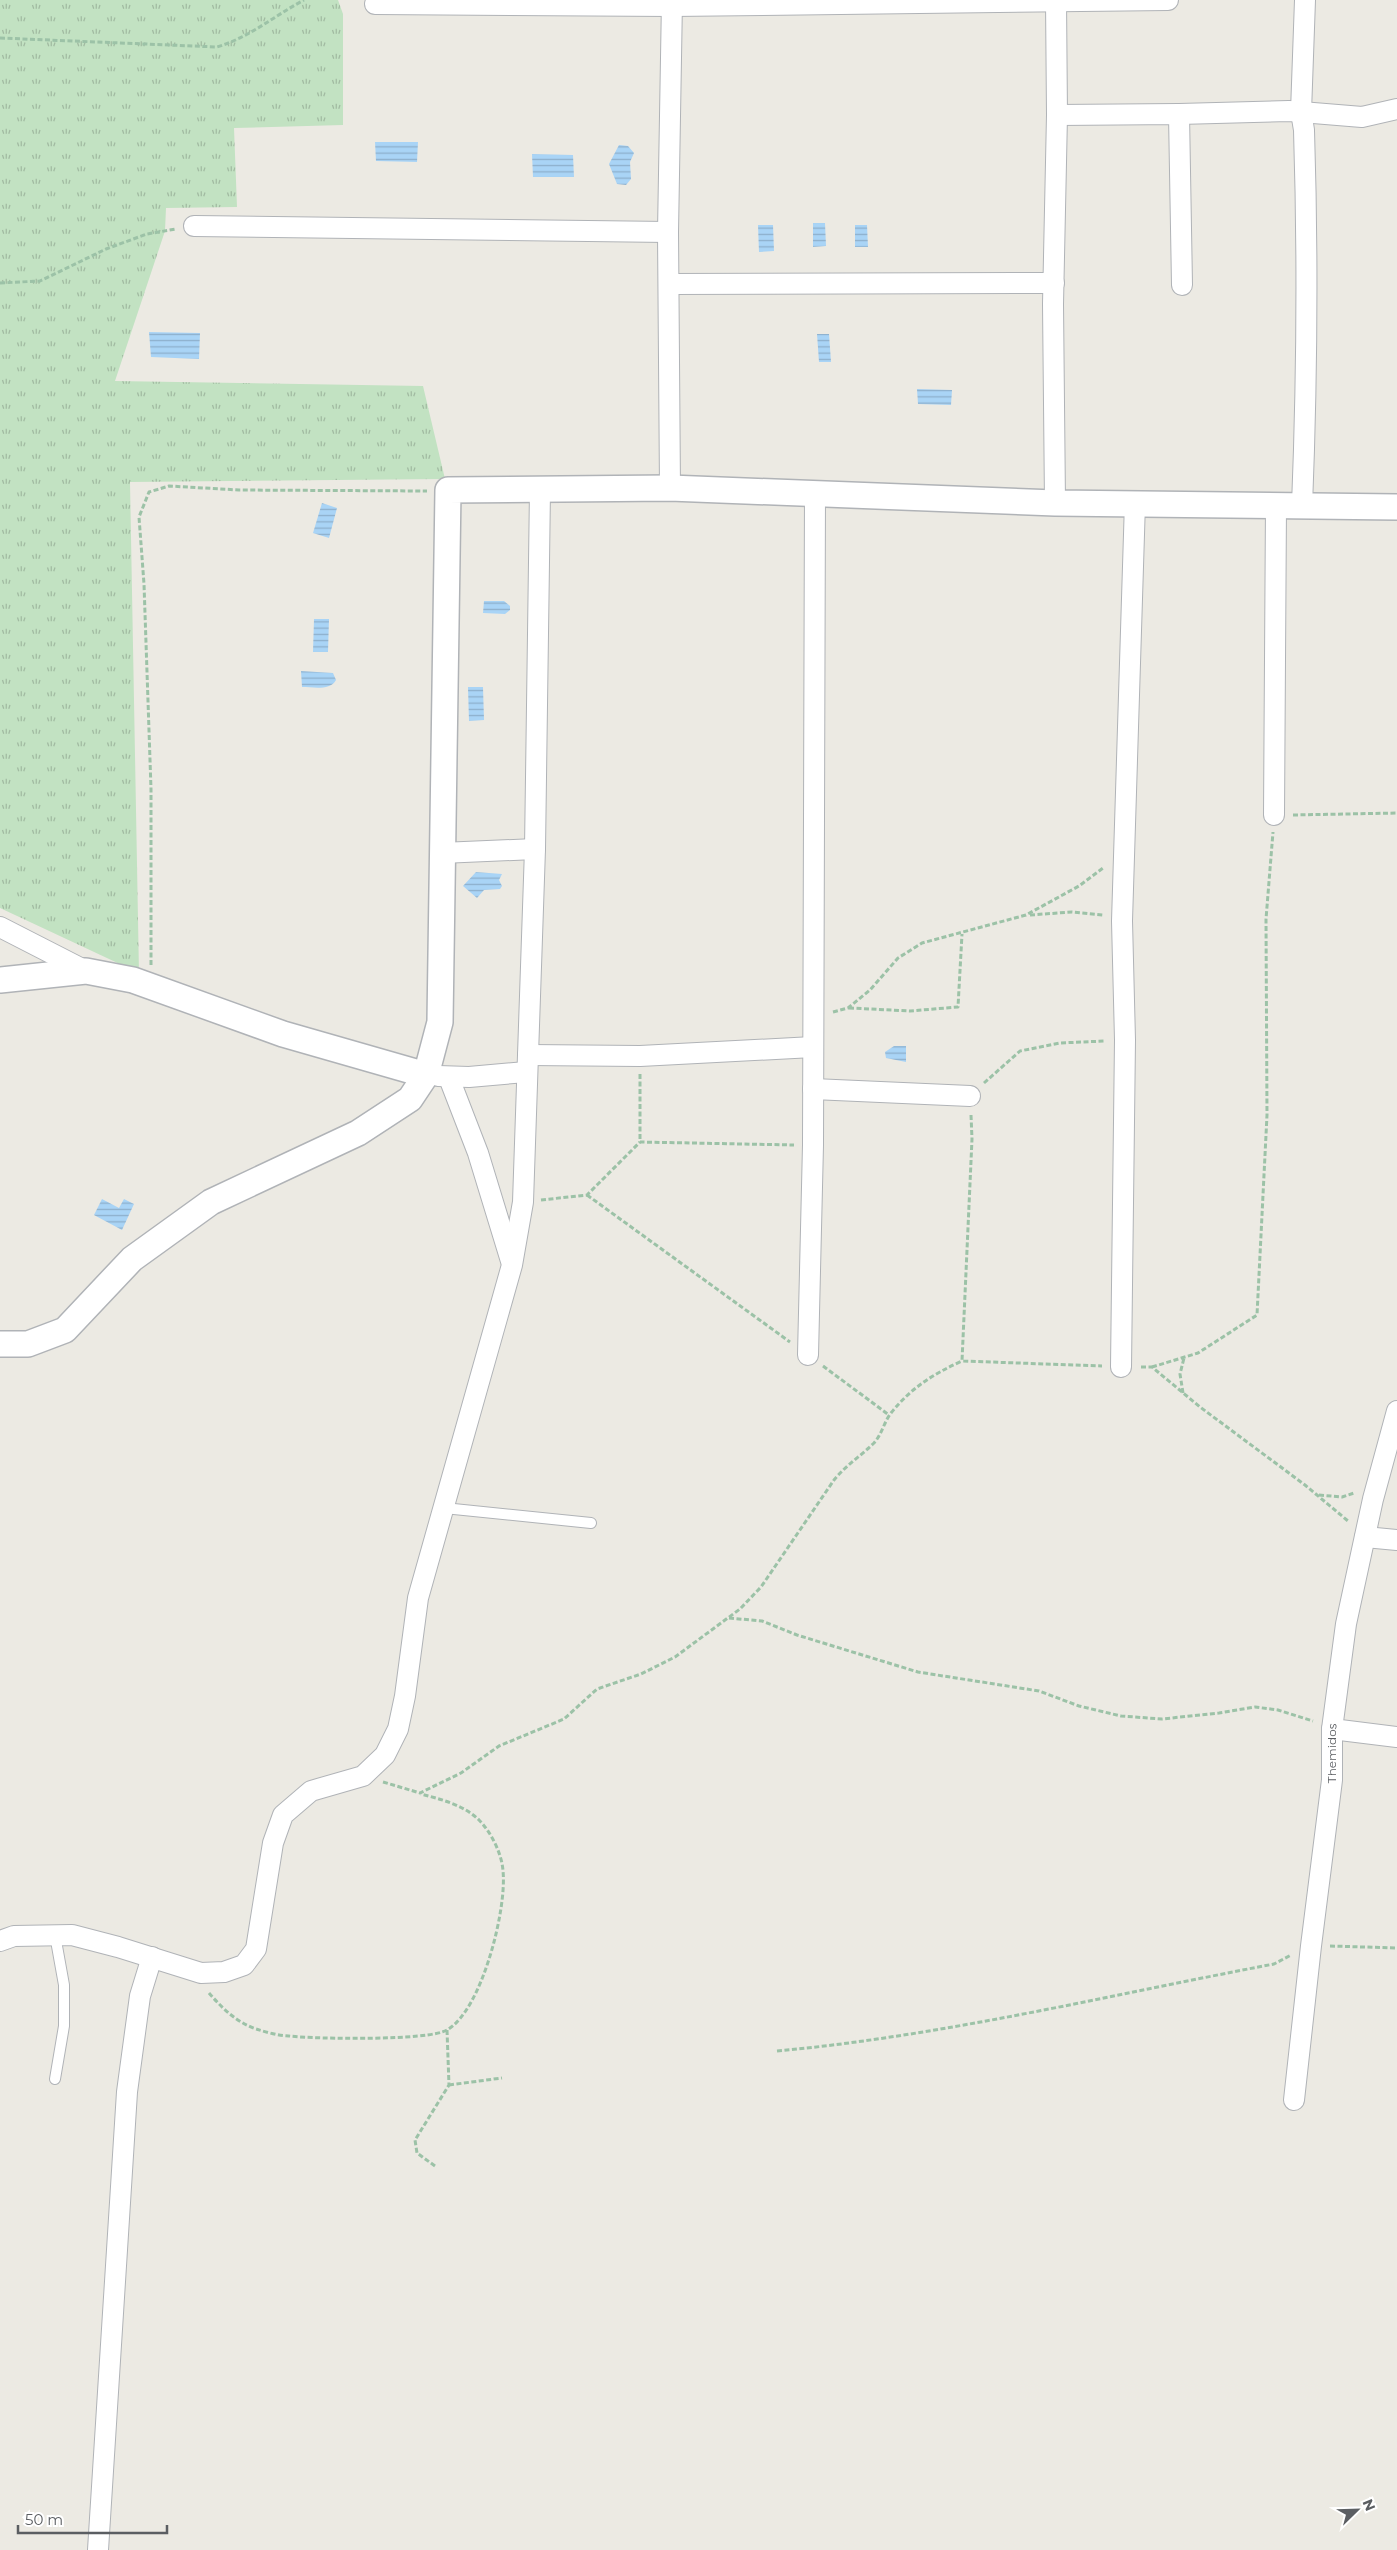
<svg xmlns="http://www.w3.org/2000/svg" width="1397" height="2550" font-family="Montserrat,sans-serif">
<defs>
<pattern id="grass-tufts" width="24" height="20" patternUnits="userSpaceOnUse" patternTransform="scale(1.25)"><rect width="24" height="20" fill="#c2e2c2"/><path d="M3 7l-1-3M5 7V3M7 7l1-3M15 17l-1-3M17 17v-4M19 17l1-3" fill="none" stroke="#a1baa1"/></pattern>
<pattern id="water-rules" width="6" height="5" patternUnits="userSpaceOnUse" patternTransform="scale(1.25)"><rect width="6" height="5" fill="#a9d4f6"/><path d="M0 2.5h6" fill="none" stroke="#8dafcb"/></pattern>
</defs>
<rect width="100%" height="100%" fill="#eceae3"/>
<!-- grass -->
<polygon fill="url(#grass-tufts)" points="0,0 338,0 343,14 343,125 234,128 237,207 166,208 165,231 115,381 423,386 445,479 130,482 139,973 0,908"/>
<!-- water -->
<g fill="url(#water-rules)">
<polygon points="375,142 418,142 417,162 376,161"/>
<polygon points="619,145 628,146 634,153 630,162 631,179 626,185 617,184 609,164"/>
<polygon points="532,154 573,155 574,177 533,177"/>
<polygon points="813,223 825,223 826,246 813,247"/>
<polygon points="758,225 773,225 774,251 759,252"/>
<polygon points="855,225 867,225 868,247 855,247"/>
<polygon points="149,332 200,333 199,359 151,357"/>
<polygon points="829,334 831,362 819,362 817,334"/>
<polygon points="917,389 952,390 951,405 918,404"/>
<polygon points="322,503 337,508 329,538 313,533"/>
<polygon points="484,601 504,601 510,606 510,610 505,614 483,613"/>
<polygon points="314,619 329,619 328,652 313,652"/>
<path d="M301 671 333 673 336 680C330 691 313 687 302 687Z"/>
<polygon points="468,687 483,687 484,720 469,721"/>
<polygon points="476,872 502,874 499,880 502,886 500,889 484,890 477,898 463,886"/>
<polygon points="894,1046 906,1046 906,1062 886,1058 885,1052"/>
<polygon points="102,1199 119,1208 124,1199 134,1204 122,1230 94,1215"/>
</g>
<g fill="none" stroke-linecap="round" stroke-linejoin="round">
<!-- service casing -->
<g stroke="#b0b3b7" stroke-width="12">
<g id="service">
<polyline points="444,1508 591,1523"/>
<polyline points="55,2079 64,2026 64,1985 55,1935"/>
</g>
</g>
<!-- minor casing -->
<g stroke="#b0b3b7" stroke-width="22">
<g id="minor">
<polyline points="375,4 672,6 1168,0"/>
<polyline points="1179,114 1289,111 1362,117 1397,109"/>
<polyline points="1057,115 1179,114 1182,285"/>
<polyline points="194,226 668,232"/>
<polyline points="670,284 1054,283"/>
<polyline points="670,488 668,232 672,0"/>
<polyline points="1055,503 1053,304 1057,115 1056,0"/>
<path d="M1302 506C1307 381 1308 256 1304 130L1301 112 1305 0"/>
<polyline points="1274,815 1276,505"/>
<polyline points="441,853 535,849"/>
<polyline points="0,927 86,971"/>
<polyline points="528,1055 640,1056 813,1047"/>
<polyline points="438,1076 469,1077 526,1072"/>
<polyline points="449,1078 478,1153 511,1261"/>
<polyline points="813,1089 970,1096"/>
<polyline points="808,1355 813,1145 815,492"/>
<polyline points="1121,1367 1125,1040 1122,921 1135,502"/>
<polyline points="1365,1537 1397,1540"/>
<polyline points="1332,1729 1397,1737"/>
<polyline points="0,1941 14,1936 72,1935 118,1947 201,1973 224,1972 244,1965 256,1949 273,1843 283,1815 311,1791 363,1776 385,1755 398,1729 405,1696 418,1598 512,1265 523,1202 535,849 540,490"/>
<path id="s1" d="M1294 2100 1311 1946 1332 1780V1729L1346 1624 1373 1499 1397 1411"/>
<polyline points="98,2550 127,2092 140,1996 152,1957"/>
</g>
</g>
<!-- tertiary casing -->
<g stroke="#b0b3b7" stroke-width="28">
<g id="tertiary">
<polyline points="0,980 86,971 133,980 283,1034 426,1075 440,1022 448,490 670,488 1055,503 1397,507"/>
<polyline points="0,1344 28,1344 65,1330 132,1259 211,1202 358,1133 410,1099 426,1075"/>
</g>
</g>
<!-- path -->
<g stroke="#9cc2a7" stroke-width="3" stroke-dasharray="5 2.5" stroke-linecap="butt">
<path d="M0 38 217 47C250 37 274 16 304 0"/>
<polyline points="0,283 40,281 106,249 147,234 176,229"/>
<polyline points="1293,815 1397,813"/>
<polyline points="1030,915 1072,912 1103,915"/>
<polyline points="151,965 151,789 144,584 139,517 149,492 169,486 239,490 427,491"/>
<polyline points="849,1008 910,1011 958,1007 962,934"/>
<polyline points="833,1012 848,1008 870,990 898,958 922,943 1026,915 1079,886 1103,868"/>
<polyline points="640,1074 640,1142 794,1145"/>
<polyline points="984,1083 1020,1051 1060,1043 1105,1041"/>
<polyline points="971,1115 972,1139 962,1361 1102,1366"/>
<polyline points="587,1195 790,1342"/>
<polyline points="541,1200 587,1195 640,1142"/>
<polyline points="823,1366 889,1415"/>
<polyline points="1141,1367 1152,1367 1200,1407 1305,1485 1348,1521"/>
<polyline points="1152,1367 1198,1353 1257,1315 1267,1115 1266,919 1273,832"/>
<polyline points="1183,1393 1180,1374 1184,1358"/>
<polyline points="1319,1495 1342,1497 1354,1493"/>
<polyline points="729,1618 762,1621 797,1635 918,1672 1039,1691 1079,1706 1121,1716 1162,1719 1219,1713 1255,1707 1278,1710 1313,1721"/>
<path d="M383 1782 420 1793 461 1773 499 1746 564 1719 597 1689 641 1674 675 1657 740 1609 761 1587 834 1480C846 1465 861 1456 874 1443 882 1434 884 1422 891 1413 911 1388 933 1374 962 1361"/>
<polyline points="1330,1946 1397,1948"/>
<path d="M209 1993C222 2008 236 2022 256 2029 266 2032 279 2036 289 2036 316 2039 428 2041 447 2030 482 2010 507 1909 503 1871 502 1854 491 1832 479 1820 464 1805 440 1799 421 1794"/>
<path d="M777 2051C942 2036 1110 1995 1274 1964L1291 1955"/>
<polyline points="449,2085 502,2078"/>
<polyline points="435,2166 417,2153 415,2140 449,2085 447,2030"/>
</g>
<!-- service -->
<use href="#service" stroke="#fff" stroke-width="10"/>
<!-- minor -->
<use href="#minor" stroke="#fff" stroke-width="20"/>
<!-- tertiary -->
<use href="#tertiary" stroke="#fff" stroke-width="25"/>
</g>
<g text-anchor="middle" stroke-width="4" stroke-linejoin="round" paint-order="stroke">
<!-- street labels -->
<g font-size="12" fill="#5b5e62" stroke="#fff">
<text dy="4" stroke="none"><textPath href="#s1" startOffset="349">Themidos</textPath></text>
</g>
</g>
<!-- north arrow -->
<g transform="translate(1357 2510) rotate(67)" stroke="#ffffff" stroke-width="4" paint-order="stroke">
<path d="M0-4L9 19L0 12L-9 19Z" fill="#5b5e62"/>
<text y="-8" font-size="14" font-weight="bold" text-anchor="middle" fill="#5b5e62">N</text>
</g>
<!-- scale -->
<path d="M18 2525v8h149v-8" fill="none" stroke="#5b5e62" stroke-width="2.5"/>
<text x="25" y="2525" font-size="15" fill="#5b5e62" stroke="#ffffff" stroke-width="4" paint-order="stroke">50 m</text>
</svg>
